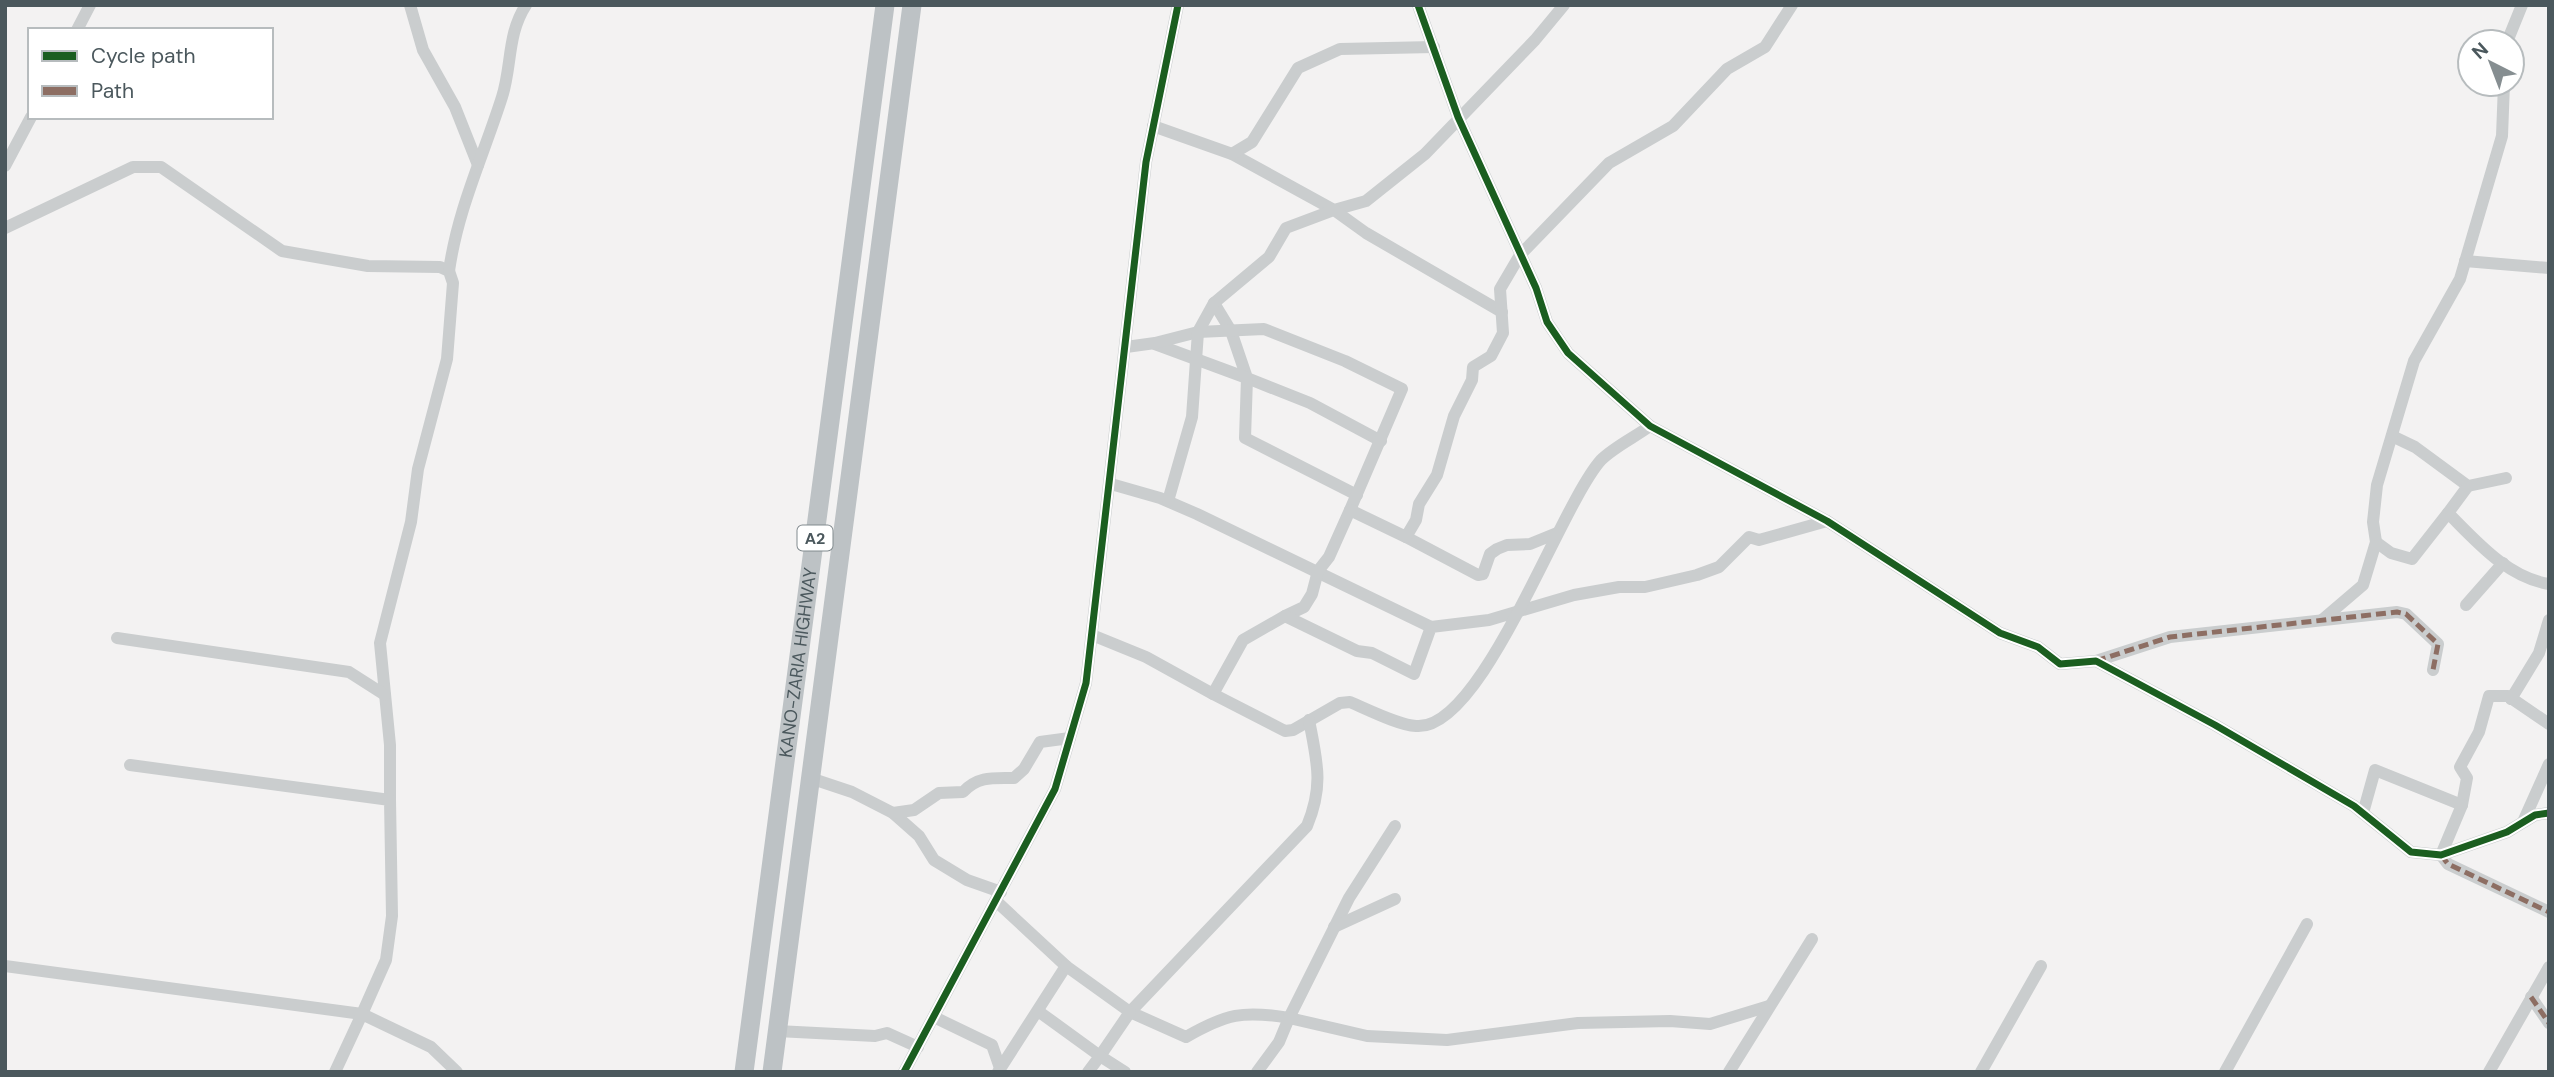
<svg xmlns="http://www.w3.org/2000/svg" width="2554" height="1077" font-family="'DM Sans',sans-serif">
<rect width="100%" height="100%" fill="#f3f2f2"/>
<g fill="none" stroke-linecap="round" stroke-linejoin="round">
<!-- minor -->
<g stroke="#cacdce" stroke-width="12">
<polyline points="410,5 423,50 455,107 478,165"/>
<polyline points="1418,5 1458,117 1536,288 1547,322 1568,353 1650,426 1827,521 2000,633 2038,647 2060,664 2096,661 2215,725 2354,806 2411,852 2441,855 2507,832 2535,815 2549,813"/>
<polyline points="77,30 90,5"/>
<polyline points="2507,42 2522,5"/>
<polyline points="1153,126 1232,154 1334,210 1366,201 1425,154 1535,40 1564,5"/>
<polyline points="1232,154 1252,142 1298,68 1340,49 1434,47"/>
<polyline points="5,166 31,117"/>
<polyline points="5,228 133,167 161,167 282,251 368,266 440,267 449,271 453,283 447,359 418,469 411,522 380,643 390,745 390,800"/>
<polyline points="2465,261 2549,268"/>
<path d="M449 271C458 208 483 157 502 97 512 66 507 34 526 5"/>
<polyline points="1214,303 1231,331 1247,378 1310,403 1381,441"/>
<polyline points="1155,344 1247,378 1245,438 1357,495"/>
<polyline points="1126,347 1155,343 1198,332 1264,329 1345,361 1402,389 1350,510"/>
<polyline points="2392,436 2415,447 2468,486 2506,478"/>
<polyline points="1111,484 1160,498 1197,514 1431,627"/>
<polyline points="1168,501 1192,417 1198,332 1214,303 1269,257 1286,228 1334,210 1366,233 1502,312"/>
<polyline points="2448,513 2468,486"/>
<polyline points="1406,537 1478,575 1483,574 1490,554 1497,549 1507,545 1530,544 1557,533"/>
<path d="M2376 542 2391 553 2412 559 2448 513C2476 541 2508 578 2549 584"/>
<polyline points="2466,605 2503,563"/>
<polyline points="1285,616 1304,607 1312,594 1318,571 1329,557 1350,510 1406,537 1416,520 1419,504 1437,475 1454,416 1472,380 1473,367 1491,356 1503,333 1500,289 1520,255 1609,163 1673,126 1727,69 1765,47 1792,5"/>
<polyline points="2322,620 2363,585 2376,542 2373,522 2377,485 2414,361 2460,279 2502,136 2504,84"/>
<polyline points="1092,635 1146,657 1213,694 1243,640 1285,616 1357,651 1372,653 1414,674 1431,627 1489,620 1574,595 1619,587 1645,587 1697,575 1719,567 1749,537 1759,540 1827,521"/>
<polyline points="117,638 349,672 385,695"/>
<polyline points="2096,661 2170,637 2397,612 2406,614 2438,644 2433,670"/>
<path d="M1213 694 1285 731 1293 730 1340 703 1350 702C1367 709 1398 725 1416 726 1482 732 1559 507 1601 460 1614 447 1635 437 1650 426"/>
<polyline points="2511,699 2539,653 2549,620"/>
<path d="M1309 720C1317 762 1324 785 1307 826L1130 1012 1186 1037C1226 1014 1243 1010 1289 1018L1349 898 1395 826"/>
<polyline points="2549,724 2508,696 2489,696 2479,732 2460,767 2467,778 2462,805 2441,855 2448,864 2549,912"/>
<polyline points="810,778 852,792 893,813 919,836 934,860 967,880 1001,892"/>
<path d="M893 813 914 810 939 793 963 792C978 776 993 778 1014 778L1024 769 1040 742 1070 738"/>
<polyline points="2363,813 2375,770 2462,805"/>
<polyline points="2523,822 2549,764"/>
<polyline points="996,901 1066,966 998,1072"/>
<polyline points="1334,927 1395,899"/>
<polyline points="5,966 362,1014 386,960 392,916 390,800 130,765"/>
<polyline points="1066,966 1130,1012 1100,1056 1125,1072"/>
<polyline points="2531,997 2549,1023"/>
<polyline points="1038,1011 1100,1056 1088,1072"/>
<polyline points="934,1017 992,1045 1000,1068"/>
<polyline points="777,1031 875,1036 887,1033 918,1047"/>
<polyline points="335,1072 362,1014 431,1047 457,1072"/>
<polyline points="904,1072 1055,789 1086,683 1146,162 1178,5"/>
<polyline points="1257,1072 1279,1042 1289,1018 1367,1036 1447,1040 1578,1023 1670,1021 1710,1024 1769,1006"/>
<polyline points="1729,1072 1812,939"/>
<polyline points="1981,1072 2041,966"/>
<polyline points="2225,1072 2307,924"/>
<polyline points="2489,1072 2549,967"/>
</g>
<!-- highway -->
<g stroke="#bdc2c5" stroke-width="19">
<path id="s1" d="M744 1072 885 5"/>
<polyline points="772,1072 912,5"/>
</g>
<!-- quiet -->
<g stroke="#8d6e63" stroke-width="5" stroke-dasharray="10 5" stroke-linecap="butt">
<polyline points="2096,661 2170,637 2397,612 2406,614 2438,644 2433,670"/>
<polyline points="2441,855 2448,864 2549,912"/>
<polyline points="2531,997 2549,1023"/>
</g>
<!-- cycleway casing -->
<g stroke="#fff" stroke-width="11">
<g id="cycleway">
<polyline points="1418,5 1458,117 1536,288 1547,322 1568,353 1650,426 1827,521 2000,633 2038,647 2060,664 2096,661 2215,725 2354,806 2411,852 2441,855 2507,832 2535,815 2549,813"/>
<polyline points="904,1072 1055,789 1086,683 1146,162 1178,5"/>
</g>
</g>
<!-- cycleway -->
<use href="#cycleway" stroke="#1b5e20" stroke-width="7"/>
</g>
<g text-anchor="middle" stroke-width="6" stroke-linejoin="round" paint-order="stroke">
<!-- shield labels -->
<rect fill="#fff" stroke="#818a8e" stroke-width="2" x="797.5" y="525.5" width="35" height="25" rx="5"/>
<g font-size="16" font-weight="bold" fill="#4b585d">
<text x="815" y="544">A2</text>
</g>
<!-- street labels -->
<g font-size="18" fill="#4b585d" stroke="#fff">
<text dy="6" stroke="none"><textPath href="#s1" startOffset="413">KANO-ZARIA HIGHWAY</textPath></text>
</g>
</g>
<!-- border -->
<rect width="2554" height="1077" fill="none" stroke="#4b585d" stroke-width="14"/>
<!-- legend -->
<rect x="28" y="28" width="245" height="91" fill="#ffffff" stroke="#b7bcbe" stroke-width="2"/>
<rect x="42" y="51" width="35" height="10" fill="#1b5e20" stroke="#b7bcbe" stroke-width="2"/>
<text x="91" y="63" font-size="21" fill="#4b585d">Cycle path</text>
<rect x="42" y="86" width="35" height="10" fill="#8d6e63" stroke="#b7bcbe" stroke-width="2"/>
<text x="91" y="98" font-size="21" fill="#4b585d">Path</text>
<!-- north arrow -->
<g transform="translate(2491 63) rotate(318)"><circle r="33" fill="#ffffff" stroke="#b7bcbe" stroke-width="2"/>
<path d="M0-5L12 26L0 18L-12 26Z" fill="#868e91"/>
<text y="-10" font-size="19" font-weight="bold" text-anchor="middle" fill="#4b585d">N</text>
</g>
</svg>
